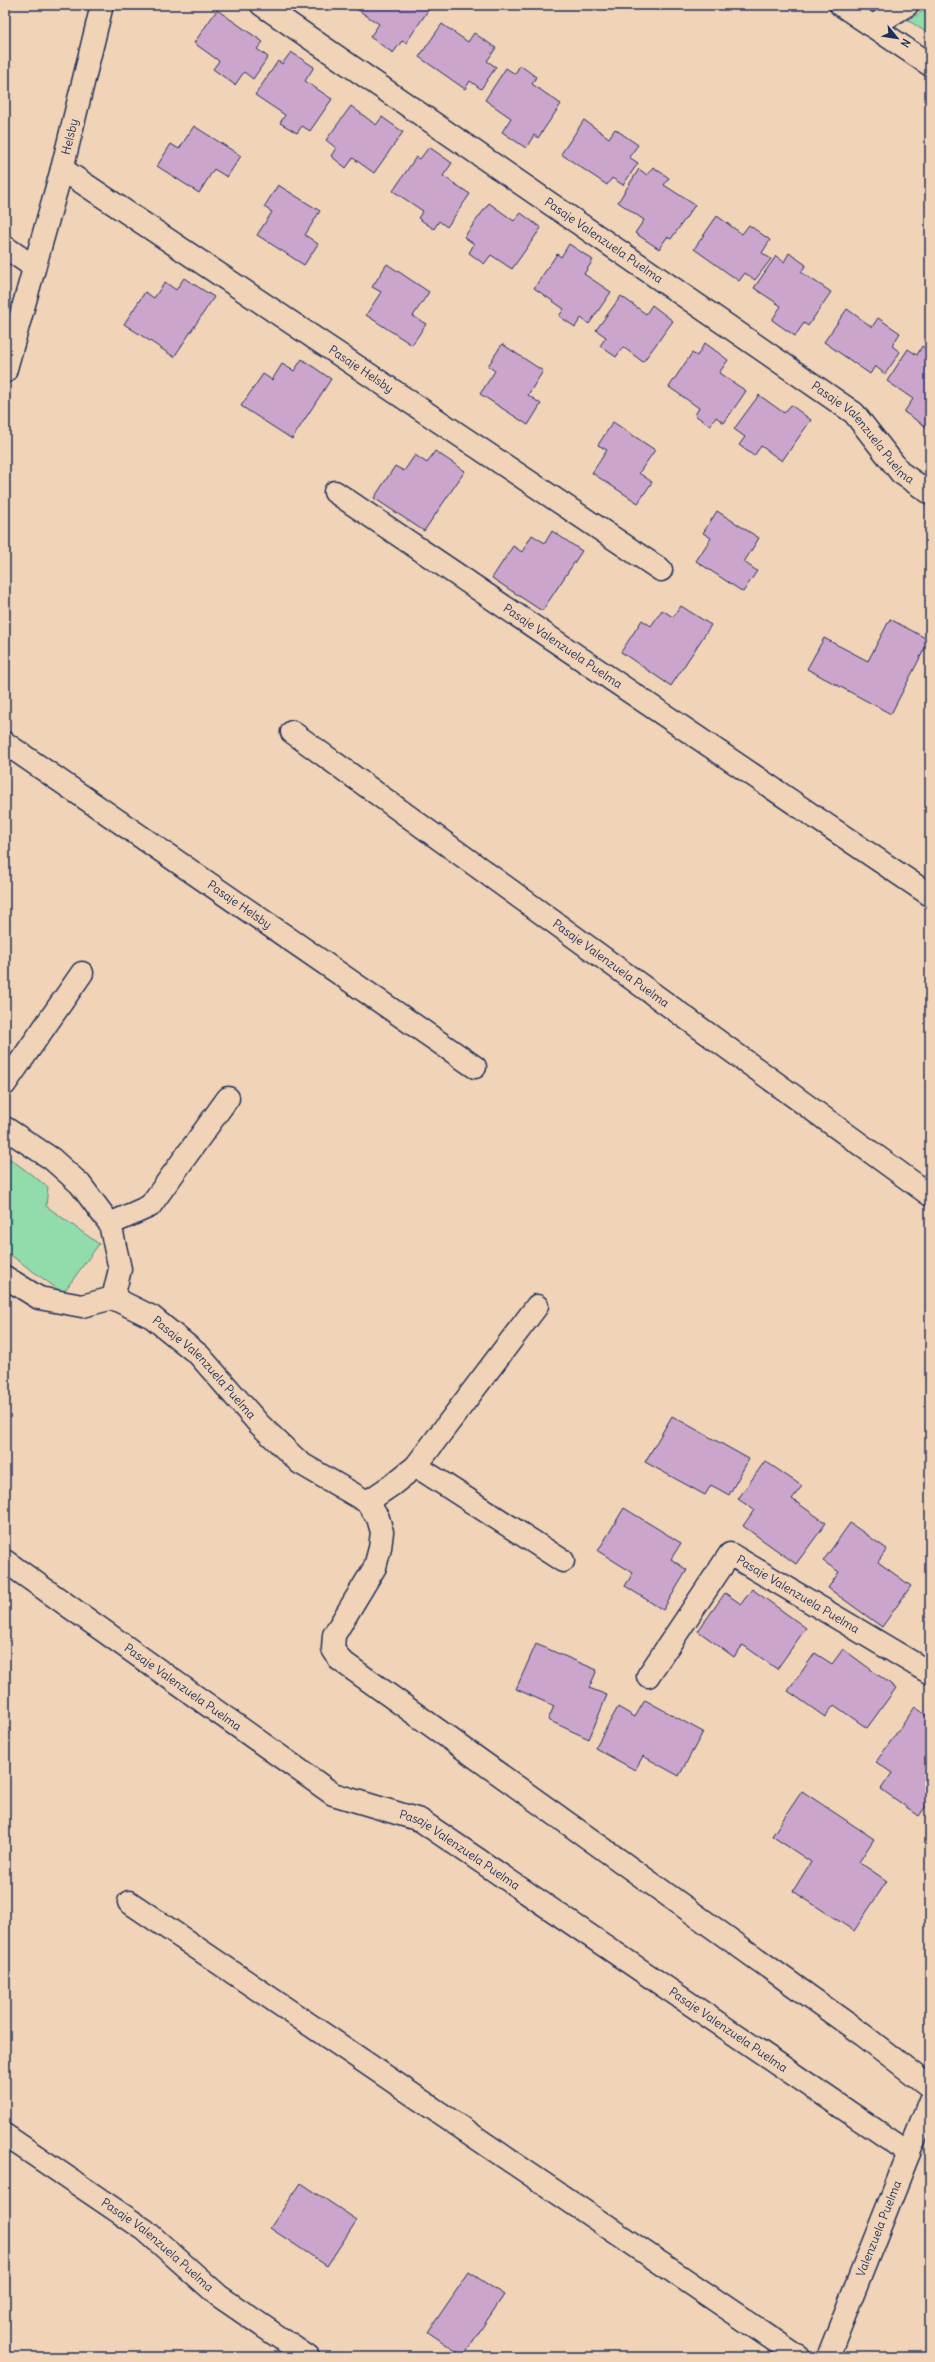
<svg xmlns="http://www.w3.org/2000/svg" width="935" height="2362" font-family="Delius,sans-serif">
<rect width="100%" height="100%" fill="#f1d4b7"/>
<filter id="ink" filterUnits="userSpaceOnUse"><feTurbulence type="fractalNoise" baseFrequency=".025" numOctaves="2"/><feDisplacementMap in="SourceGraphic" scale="8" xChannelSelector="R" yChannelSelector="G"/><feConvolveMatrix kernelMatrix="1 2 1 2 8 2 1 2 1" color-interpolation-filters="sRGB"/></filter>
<g filter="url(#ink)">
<!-- green -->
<g fill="#92dbab" stroke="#568584">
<polygon points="930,7 930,35 908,20"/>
<polygon points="5,1155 48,1187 46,1206 99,1244 63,1293 5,1251"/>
</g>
<!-- building -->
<g fill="#cca5cc" stroke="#1b2f5e">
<polygon points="423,5 429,9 406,43 402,41 393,53 370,37 379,24 352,6"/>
<polygon points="217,10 263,42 257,49 268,57 253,79 244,72 235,85 213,69 219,61 194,43"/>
<polygon points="442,24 468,42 474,33 496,48 487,61 496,67 481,89 470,81 465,89 419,57"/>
<polygon points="291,52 314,67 305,81 332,99 310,131 302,126 297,133 280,123 285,115 255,95 278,61 282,64"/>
<polygon points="520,65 536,77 532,84 561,104 538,138 534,135 526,148 502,132 511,118 485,100 506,68 515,74"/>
<polygon points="351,106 376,125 382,117 403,132 374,173 353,158 346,168 331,156 336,148 326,140"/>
<polygon points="584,120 609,138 615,129 638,145 629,157 638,163 623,185 612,178 607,185 561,154"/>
<polygon points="194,126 241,156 227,177 214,169 199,193 157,166 171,144 179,149"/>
<polygon points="429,147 452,163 443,176 470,194 447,227 439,221 434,229 418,218 423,211 393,191 416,157 420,159"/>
<polygon points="653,167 669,178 664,185 695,205 671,239 667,237 659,249 635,233 644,220 618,202 639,169 647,175"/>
<polygon points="278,185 320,211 305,235 318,244 304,265 257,235 272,212 264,207"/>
<polygon points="489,203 514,221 521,213 541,228 512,269 491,255 484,264 469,253 474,244 464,237"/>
<polygon points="717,216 742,234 749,225 770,240 762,253 771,259 755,280 745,273 739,281 694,249"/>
<polygon points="569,244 593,260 584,274 611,292 589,324 581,318 575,327 559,316 564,309 534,288 557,254 561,257"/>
<polygon points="789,253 806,265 801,272 831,292 808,326 804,323 795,336 772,320 781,306 754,288 776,256 784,262"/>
<polygon points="387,264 429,292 413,316 426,324 412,345 366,315 381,292 372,287"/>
<polygon points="184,278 214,297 174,357 124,324 145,292 154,298 165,282 176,290"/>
<polygon points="621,296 646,314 652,305 673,321 643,362 623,347 616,357 600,346 606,337 596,330"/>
<polygon points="847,309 872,327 878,318 900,333 892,346 900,352 885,374 875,366 870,374 824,342"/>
<polygon points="705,343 728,360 719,373 746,391 724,423 716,417 710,426 695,415 699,408 669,387 692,353 697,356"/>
<polygon points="502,344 543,371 528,395 541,404 528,425 480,394 495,371 488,366"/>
<polygon points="922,346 930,352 930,425 928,428 904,412 913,399 887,381 908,349 917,355"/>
<polygon points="302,359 331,379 292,439 241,406 263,374 272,380 282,364 294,371"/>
<polygon points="759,395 784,413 791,405 811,420 782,461 761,446 754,456 739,445 745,437 734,429"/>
<polygon points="613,422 655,450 639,473 652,482 638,503 592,473 607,450 598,445"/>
<polygon points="435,451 465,471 424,531 374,498 395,466 404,471 415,455 427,463"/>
<polygon points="717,511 759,538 744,562 757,571 743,592 696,561 711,538 703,533"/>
<polygon points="552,531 582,551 542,611 492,578 513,546 522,552 532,535 545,543"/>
<polygon points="681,606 711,625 671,686 621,652 642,620 651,626 662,610 673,617"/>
<polygon points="890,619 929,640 891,714 807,669 824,638 868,661"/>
<polygon points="672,1416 749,1459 729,1495 711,1485 705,1495 645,1462"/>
<polygon points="765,1461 802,1486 792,1499 826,1523 796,1564 743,1526 754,1510 738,1499"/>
<polygon points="624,1508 681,1543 671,1559 687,1570 663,1610 625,1586 633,1573 598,1551"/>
<polygon points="850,1523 887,1549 878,1562 911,1586 882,1627 828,1588 839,1572 823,1561"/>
<polygon points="752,1589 806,1628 777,1669 743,1645 734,1657 698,1631 725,1593 741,1604"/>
<polygon points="536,1644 597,1670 589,1688 607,1695 589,1739 548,1720 554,1706 516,1689"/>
<polygon points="843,1649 896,1688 867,1728 834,1705 825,1717 788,1691 815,1653 832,1664"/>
<polygon points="645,1700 703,1732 679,1776 643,1756 635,1770 595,1748 618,1707 635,1717"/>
<polygon points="915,1707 930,1718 930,1800 919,1816 881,1789 892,1773 876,1762"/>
<polygon points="802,1791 874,1839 859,1862 887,1881 854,1931 793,1891 811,1862 772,1836"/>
<polygon points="301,2183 357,2220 327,2266 270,2228"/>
<polygon points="469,2272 504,2295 463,2356 428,2332"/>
</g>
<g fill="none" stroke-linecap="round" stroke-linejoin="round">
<!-- minor casing -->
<g stroke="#1b2f5e" stroke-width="25">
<g id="minor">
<path id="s1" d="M262 5 854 413 901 473 930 493"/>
<polyline points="841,5 930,65"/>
<polyline points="873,26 907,5"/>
<path id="s2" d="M62 169 661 570"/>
<polyline points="5,247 34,267"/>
<path id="s3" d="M5 372 62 169 102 5"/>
<path id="s4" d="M335 492 930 895"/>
<path id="s5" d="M292 732 930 1195"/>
<path id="s6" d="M5 743 475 1067"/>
<polyline points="5,1084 82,973"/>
<polyline points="5,1128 52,1159 80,1184 110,1224 120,1269 113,1298"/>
<polyline points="110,1224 150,1206 228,1098"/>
<path id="s7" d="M5 1277 39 1298 82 1306 113 1298 152 1317 199 1355 259 1424 300 1463 367 1502 378 1518 382 1532 380 1548 375 1567 334 1635 333 1649 340 1660 863 2035 930 2087"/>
<polyline points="416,1466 563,1561"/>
<polyline points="367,1502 392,1485 416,1466 537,1306"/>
<path id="s8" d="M5 1561 333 1794 420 1820 909 2153"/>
<path id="s9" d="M648 1676 730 1554 930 1673"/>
<polyline points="129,1902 799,2357"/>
<path id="s10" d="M5 2135 145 2230 219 2296 308 2357"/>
<path id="s11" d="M828 2357 930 2100"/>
</g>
</g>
<!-- minor -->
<use href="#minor" stroke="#f1d4b7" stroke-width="22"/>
</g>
</g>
<g text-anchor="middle" stroke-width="4" stroke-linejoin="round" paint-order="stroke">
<!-- street labels -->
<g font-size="12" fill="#1b2f5e" stroke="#f1d4b7">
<text dy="4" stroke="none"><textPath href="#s3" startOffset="244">Helsby</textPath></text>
<text dy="4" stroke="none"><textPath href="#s1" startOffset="415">Pasaje Valenzuela Puelma</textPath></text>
<text dy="4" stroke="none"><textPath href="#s2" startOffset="360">Pasaje Helsby</textPath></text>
<text dy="4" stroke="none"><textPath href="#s1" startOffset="739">Pasaje Valenzuela Puelma</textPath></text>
<text dy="4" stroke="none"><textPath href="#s4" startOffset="275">Pasaje Valenzuela Puelma</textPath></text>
<text dy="4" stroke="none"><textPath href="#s6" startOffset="285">Pasaje Helsby</textPath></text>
<text dy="4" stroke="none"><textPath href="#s5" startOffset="394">Pasaje Valenzuela Puelma</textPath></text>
<text dy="4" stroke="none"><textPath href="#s7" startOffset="232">Pasaje Valenzuela Puelma</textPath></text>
<text dy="4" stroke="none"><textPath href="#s9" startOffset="226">Pasaje Valenzuela Puelma</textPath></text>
<text dy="4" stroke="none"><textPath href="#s8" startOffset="218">Pasaje Valenzuela Puelma</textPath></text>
<text dy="4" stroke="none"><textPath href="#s8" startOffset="542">Pasaje Valenzuela Puelma</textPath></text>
<text dy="4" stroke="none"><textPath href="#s8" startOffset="866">Pasaje Valenzuela Puelma</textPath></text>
<text dy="4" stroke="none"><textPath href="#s11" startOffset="138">Valenzuela Puelma</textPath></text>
<text dy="4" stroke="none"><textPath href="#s10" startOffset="188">Pasaje Valenzuela Puelma</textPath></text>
</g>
</g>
<!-- margin -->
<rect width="935" height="2362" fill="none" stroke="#f1d4b7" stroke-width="20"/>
<rect x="10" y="10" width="915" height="2342" fill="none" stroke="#1b2f5e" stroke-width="1.5" filter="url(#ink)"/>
<!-- north arrow -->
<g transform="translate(897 38) rotate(120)" stroke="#f1d4b7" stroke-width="3" paint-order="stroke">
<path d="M0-3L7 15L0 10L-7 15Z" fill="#1b2f5e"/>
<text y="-6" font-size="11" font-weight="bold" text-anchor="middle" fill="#1b2f5e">N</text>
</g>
</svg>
